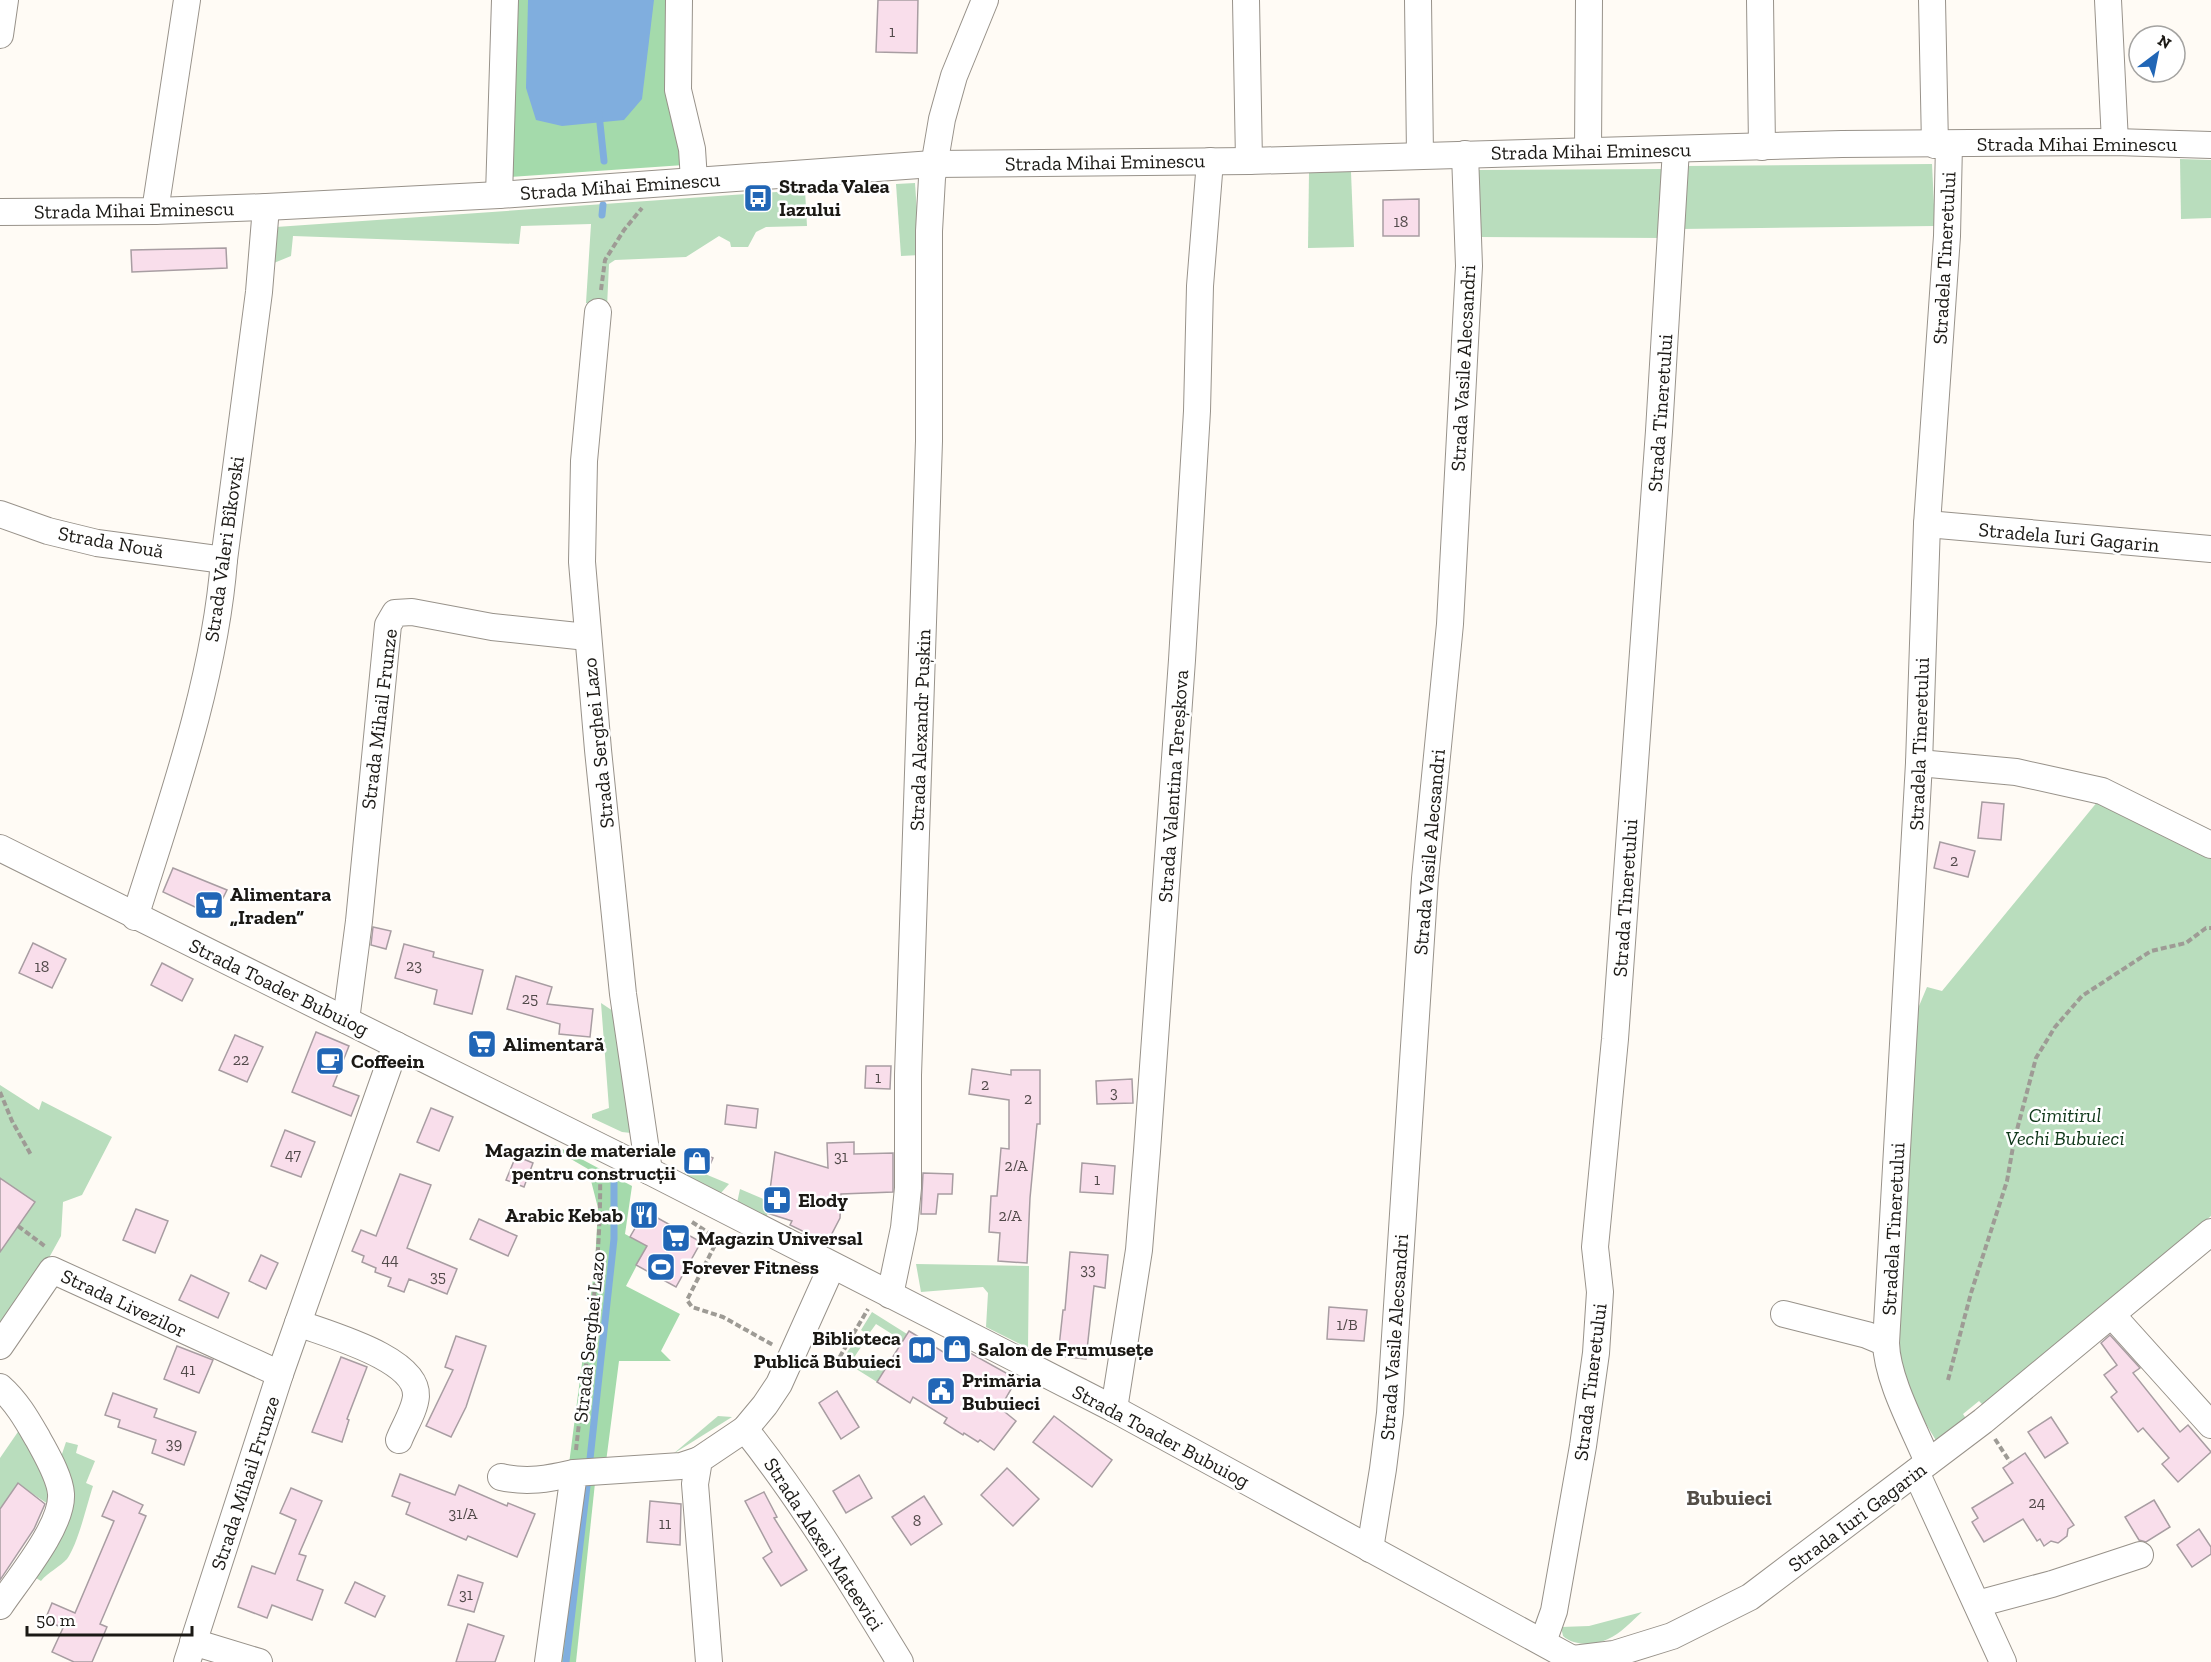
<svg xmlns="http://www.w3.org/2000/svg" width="2211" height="1662" font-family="'Zilla Slab',serif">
<rect width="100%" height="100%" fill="#fffbf5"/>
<!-- green -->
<g fill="#b9ddbd">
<polygon points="2180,159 2211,160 2211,218 2181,219"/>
<polygon points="1932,164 1935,226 1680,229 1684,166"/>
<polygon points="1663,169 1663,238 1478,237 1477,170"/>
<polygon points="1309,172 1351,172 1354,247 1308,248"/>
<polygon points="915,183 920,255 901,256 896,184"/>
<polygon points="805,190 807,226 766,227 756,232 748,247 731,247 730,242 719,236 686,257 615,260 609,264 607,307 586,303 591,224 521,226 519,244 293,236 291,256 269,265 276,227"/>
<polygon points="2098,801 2211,859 2211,1216 1986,1408 1979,1401 1963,1414 1969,1423 1937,1442 1905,1390 1893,1352 1909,1030 1927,987 1942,991"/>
<polygon points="601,1003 613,1011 631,1133 622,1132 592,1118 592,1114 609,1108"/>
<polygon points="0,1085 39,1110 42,1101 112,1137 82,1195 63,1202 61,1236 45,1265 0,1332"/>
<polygon points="686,1166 729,1184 720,1194 684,1174"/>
<polygon points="740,1189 768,1201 767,1220 737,1203"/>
<polygon points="916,1264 1029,1266 1028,1348 986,1327 988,1293 983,1287 921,1292"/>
<polygon points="872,1312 907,1334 903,1341 876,1324 868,1335 861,1330"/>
<polygon points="854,1342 861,1347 853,1359 873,1371 877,1364 885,1370 877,1382 842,1360"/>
<polygon points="718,1416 732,1417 673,1454"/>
<polygon points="22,1426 44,1459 54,1508 18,1484 0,1509 0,1458"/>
<path d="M66 1442 78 1445 76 1453 95 1461 86 1483 93 1486C87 1504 78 1544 67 1559 60 1567 48 1572 41 1581L36 1578 24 1583 64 1517 59 1463Z"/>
<path d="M1642 1612C1632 1621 1620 1634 1608 1639 1595 1646 1574 1646 1563 1636L1561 1627 1589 1626Z"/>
</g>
<!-- forest -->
<g fill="#a4daab">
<polygon points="513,0 669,0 684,165 510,177"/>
<polygon points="555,1145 632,1186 625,1234 647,1246 626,1286 680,1314 661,1351 671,1361 619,1361 606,1462 569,1464 595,1263 598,1208 588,1169 552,1148"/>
<polygon points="576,1483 595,1483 576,1662 554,1662"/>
</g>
<!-- water -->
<polygon fill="#80aede" points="528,0 654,0 642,99 624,120 562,126 536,120 526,88"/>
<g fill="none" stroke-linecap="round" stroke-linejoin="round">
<!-- stream -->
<g stroke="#80aede" stroke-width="7">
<polyline points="599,114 604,161"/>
<polyline points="602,215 603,205"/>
<polyline points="590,1459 614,1239 614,1183"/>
<polyline points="566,1662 587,1486"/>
</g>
</g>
<!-- building -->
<g fill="#f9deeb" stroke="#a89da2" stroke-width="1.5">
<polygon points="878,0 918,0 917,53 876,52"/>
<polygon points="1419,199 1419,236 1383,236 1383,200"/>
<polygon points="226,248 227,268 132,272 131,250"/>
<polygon points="1982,802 2004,804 2001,840 1978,838"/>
<polygon points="1940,842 1975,851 1968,877 1934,868"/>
<polygon points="173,868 227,890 214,916 163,892"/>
<polygon points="373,927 391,931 386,949 371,945"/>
<polygon points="33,943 66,959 52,988 19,973"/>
<polygon points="404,944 434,952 433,957 483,970 472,1014 434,1004 437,990 395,978"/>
<polygon points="162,963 193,979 182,1001 151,985"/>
<polygon points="516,976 552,987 547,1004 593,1009 590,1037 559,1034 560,1024 507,1009"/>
<polygon points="316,1032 349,1046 333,1086 359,1096 351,1116 292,1092"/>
<polygon points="235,1035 263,1047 247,1082 219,1070"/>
<polygon points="866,1066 891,1066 890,1089 865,1088"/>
<polygon points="972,1069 1011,1075 1011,1070 1040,1070 1040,1124 1037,1124 1030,1198 1027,1263 998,1261 1000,1233 989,1232 991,1196 997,1196 1001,1148 1009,1149 1009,1100 969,1094"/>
<polygon points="1132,1079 1133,1103 1097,1104 1096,1081"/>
<polygon points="727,1105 758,1109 756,1128 725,1124"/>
<polygon points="431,1108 453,1117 439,1151 417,1142"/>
<polygon points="285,1130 315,1142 301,1177 271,1166"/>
<polygon points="854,1142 854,1154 893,1153 893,1192 841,1194 840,1218 827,1243 790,1225 792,1221 767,1213 775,1152 828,1168 827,1143"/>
<polygon points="692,1152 699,1152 713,1158 706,1174 686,1166"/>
<polygon points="516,1156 533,1163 524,1187 506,1180"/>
<polygon points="1082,1163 1115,1166 1113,1194 1080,1192"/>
<polygon points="923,1173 953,1174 952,1194 938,1194 936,1214 921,1214"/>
<polygon points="400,1174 431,1185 407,1248 457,1269 447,1294 409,1279 404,1292 388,1286 391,1278 375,1272 376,1268 362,1262 364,1256 352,1251 361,1230 376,1236"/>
<polygon points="0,1178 35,1202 0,1252"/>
<polygon points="136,1209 168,1221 155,1253 123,1240"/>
<polygon points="645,1211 701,1242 676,1287 636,1265 647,1246 630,1237"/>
<polygon points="479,1219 517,1236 508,1256 470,1239"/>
<polygon points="1070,1252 1108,1255 1105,1288 1094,1286 1086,1359 1058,1356 1063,1310 1065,1310"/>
<polygon points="261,1255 278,1263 266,1289 249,1281"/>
<polygon points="191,1275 229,1293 218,1318 179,1300"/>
<polygon points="1329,1307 1367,1310 1364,1341 1327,1339"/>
<polygon points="909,1331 948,1355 954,1344 1017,1379 1000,1408 1016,1421 994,1450 980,1440 978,1442 964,1433 963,1435 944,1423 947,1418 913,1397 910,1403 877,1382"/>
<polygon points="2110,1335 2140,1368 2133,1373 2180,1432 2188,1425 2211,1452 2178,1482 2162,1464 2169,1458 2143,1428 2138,1432 2111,1397 2117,1392 2104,1375 2117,1365 2101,1343"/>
<polygon points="456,1336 486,1346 466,1407 451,1437 426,1426 453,1370 445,1367"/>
<polygon points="177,1346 213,1360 199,1393 164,1379"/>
<polygon points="341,1357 367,1367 347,1419 349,1420 342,1442 312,1432"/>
<polygon points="837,1391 859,1427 841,1439 819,1403"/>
<polygon points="113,1393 157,1409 154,1417 196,1432 184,1465 152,1453 156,1440 118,1427 120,1420 105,1415"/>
<polygon points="1054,1416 1112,1460 1092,1487 1033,1442"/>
<polygon points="2051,1417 2068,1443 2045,1458 2028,1432"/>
<polygon points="2025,1453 2074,1525 2068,1529 2067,1536 2058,1543 2051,1541 2044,1546 2040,1539 2037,1541 2023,1519 1984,1542 1972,1522 1978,1518 1972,1508 2013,1483 2003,1468"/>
<polygon points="1007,1468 1039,1499 1013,1526 981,1495"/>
<polygon points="400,1474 455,1495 459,1485 507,1506 508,1503 535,1514 517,1557 468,1536 466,1540 406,1514 410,1503 392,1496"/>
<polygon points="859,1475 872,1498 846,1513 833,1491"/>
<polygon points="18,1483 45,1504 34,1529 0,1580 0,1509"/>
<polygon points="291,1488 322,1501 299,1554 306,1556 297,1580 323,1590 312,1620 272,1605 267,1618 238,1607 252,1566 275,1574 296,1520 280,1513"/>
<polygon points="113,1491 143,1505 139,1513 146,1516 100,1624 107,1627 92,1662 74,1662 52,1652 63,1628 45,1620 52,1603 75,1613 114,1521 102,1516"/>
<polygon points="764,1492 777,1517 774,1518 807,1570 781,1586 763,1558 772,1552 745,1501"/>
<polygon points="924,1496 942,1524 911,1545 892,1517"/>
<polygon points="2154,1500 2170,1527 2146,1542 2139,1540 2125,1517"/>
<polygon points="650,1501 681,1504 680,1545 647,1542"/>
<polygon points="2199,1529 2211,1547 2211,1554 2192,1567 2177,1545"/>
<polygon points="458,1575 483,1583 474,1612 448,1605"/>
<polygon points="355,1582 385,1596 375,1617 345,1603"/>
<polygon points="468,1624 504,1636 495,1662 456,1662"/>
</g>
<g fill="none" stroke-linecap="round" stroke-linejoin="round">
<!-- minor casing -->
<g stroke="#98928a" stroke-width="28">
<g id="minor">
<polyline points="679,0 678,90 692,149 694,180"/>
<polyline points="1246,0 1249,161"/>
<polyline points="1418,0 1420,155"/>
<polyline points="1760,0 1762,147"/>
<polyline points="1932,0 1935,145"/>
<polyline points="2108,0 2115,142"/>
<polyline points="0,35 5,0"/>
<polyline points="1588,151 1589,0"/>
<polyline points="499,195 505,0"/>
<polyline points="155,211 187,0"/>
<polyline points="0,212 155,211 266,207 499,195 933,164 1249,161 1842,144 2115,142 2211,145"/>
<polyline points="598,312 584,461 582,562 598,750 623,994 649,1171"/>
<polyline points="0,514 48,531 97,543 224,560"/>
<polyline points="1927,524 2211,549"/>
<polyline points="1919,763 2016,772 2102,791 2211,845"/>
<polyline points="0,848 649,1171 1114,1409 1578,1662"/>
<path d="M135 917C171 803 215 679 224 560L259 292 266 207"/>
<polyline points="346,1020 359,921 388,625 395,613 412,612 492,627 587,637"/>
<polyline points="890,1295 904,1228 908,1188 908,1075 929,441 929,231 932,178 942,119 954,76 985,0"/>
<polyline points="1784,1314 1867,1335 1886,1343"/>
<polyline points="2112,1315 2211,1425"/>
<path d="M298 1323C326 1334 418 1358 416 1396 415 1410 404 1427 399 1440"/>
<polyline points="0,1346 52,1270 280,1374"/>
<path d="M0 1387C17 1402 27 1420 38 1439 46 1454 60 1477 61 1494 63 1526 18 1579 0 1606"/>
<polyline points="1114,1409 1139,1250 1147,1151 1182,660 1197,411 1200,286 1210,161"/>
<path d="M745 1429C803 1502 851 1582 900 1662"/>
<path d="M1928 1462C1914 1428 1887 1380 1886 1343L1919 763 1927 524 1947 236 1949 144"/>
<polyline points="1916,1472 2003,1662"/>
<path d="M501 1477C527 1483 548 1479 574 1473"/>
<polyline points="1370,1549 1383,1469 1390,1413 1425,878 1450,624 1469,266 1465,154"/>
<polyline points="1977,1604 2052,1584 2140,1555"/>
<polyline points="193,1642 259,1662"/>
<polyline points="1543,1642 1554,1611 1583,1446 1596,1353 1600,1292 1595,1247 1615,1039 1659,431 1676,149"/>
<polyline points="187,1662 280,1374 396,1045"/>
<polyline points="548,1662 574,1473 681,1466 699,1460"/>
<polyline points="709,1662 695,1484 699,1460 745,1429 765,1405 779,1384 832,1266"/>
<polyline points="1572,1662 1573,1659 1614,1654 1672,1636 1750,1597 1983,1421 2211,1232"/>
</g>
</g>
<!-- path -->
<g stroke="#9e9b95" stroke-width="4" stroke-dasharray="6 3" stroke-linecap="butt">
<polyline points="601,290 605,260 624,230 642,208"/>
<polyline points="0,1092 12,1121 31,1155"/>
<polyline points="692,1222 715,1237 716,1243 687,1300 692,1307 723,1317 773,1345"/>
<polyline points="18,1226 46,1247"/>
<polyline points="835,1365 868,1309"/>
<polyline points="1948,1380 1971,1293 2007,1181 2014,1141 2036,1058 2055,1027 2082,996 2151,951 2186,943 2206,928 2211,928"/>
<polyline points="1995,1439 2010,1462"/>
<path d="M576 1450C586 1357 602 1264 600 1171"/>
</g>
<!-- minor -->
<use href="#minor" stroke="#fff" stroke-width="26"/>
</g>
<!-- icons -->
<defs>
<g id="bus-square" transform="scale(1.5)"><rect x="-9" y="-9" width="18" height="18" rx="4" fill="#2166b6" stroke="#fff"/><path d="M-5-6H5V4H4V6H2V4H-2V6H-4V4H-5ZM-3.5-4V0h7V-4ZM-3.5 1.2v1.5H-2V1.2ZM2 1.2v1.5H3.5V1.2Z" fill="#fff"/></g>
<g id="supermarket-square" transform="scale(1.5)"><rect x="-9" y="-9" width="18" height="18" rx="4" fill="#2166b6" stroke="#fff"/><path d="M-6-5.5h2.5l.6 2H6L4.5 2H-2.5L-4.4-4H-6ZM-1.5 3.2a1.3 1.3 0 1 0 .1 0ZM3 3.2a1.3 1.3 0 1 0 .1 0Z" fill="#fff"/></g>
<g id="cafe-square" transform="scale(1.5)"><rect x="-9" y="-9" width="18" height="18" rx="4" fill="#2166b6" stroke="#fff"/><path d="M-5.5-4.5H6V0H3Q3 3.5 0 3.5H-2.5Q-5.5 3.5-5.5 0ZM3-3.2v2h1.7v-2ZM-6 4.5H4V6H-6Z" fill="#fff"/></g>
<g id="shop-square" transform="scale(1.5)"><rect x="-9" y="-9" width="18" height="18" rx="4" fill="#2166b6" stroke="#fff"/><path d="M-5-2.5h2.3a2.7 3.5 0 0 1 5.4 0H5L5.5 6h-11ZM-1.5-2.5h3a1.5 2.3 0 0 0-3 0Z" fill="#fff"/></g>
<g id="pharmacy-square" transform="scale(1.5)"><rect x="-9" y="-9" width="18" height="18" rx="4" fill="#2166b6" stroke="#fff"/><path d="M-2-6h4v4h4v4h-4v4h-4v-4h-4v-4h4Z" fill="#fff"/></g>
<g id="restaurant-square" transform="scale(1.5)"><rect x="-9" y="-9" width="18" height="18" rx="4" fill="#2166b6" stroke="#fff"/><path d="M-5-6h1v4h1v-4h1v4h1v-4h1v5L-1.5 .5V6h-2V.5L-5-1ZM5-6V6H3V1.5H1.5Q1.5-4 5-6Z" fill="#fff"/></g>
<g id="stadium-square" transform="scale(1.5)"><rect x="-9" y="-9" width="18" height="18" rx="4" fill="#2166b6" stroke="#fff"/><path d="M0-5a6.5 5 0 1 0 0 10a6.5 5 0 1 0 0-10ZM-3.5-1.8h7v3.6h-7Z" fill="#fff"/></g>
<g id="library-square" transform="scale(1.5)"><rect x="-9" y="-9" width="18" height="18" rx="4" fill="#2166b6" stroke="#fff"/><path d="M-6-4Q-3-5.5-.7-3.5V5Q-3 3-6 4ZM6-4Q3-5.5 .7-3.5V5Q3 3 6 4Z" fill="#fff"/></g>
<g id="civic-square" transform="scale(1.5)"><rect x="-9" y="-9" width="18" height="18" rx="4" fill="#2166b6" stroke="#fff"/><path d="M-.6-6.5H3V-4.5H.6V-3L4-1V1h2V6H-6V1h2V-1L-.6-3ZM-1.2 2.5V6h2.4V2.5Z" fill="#fff"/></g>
</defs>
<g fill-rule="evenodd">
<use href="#bus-square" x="758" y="198"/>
<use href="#supermarket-square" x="209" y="905"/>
<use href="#supermarket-square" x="482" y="1044"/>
<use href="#cafe-square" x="330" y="1061"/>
<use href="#shop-square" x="697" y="1161"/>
<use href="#pharmacy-square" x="777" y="1200"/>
<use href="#restaurant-square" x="644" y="1215"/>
<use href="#supermarket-square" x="676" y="1238"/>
<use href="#stadium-square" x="661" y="1267"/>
<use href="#shop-square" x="957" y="1349"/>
<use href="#library-square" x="922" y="1350"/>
<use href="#civic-square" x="941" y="1391"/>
</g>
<g text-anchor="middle" stroke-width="5" stroke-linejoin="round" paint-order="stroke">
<!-- number labels -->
<g font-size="16" fill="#524a4a">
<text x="892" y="37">1</text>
<text x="1401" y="227">18</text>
<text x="1954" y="866">2</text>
<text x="414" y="971">23</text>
<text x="42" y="972">18</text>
<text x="530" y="1004">25</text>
<text x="241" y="1065">22</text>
<text x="878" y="1083">1</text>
<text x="985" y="1090">2</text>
<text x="1114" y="1098">3</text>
<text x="1028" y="1104">2</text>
<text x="293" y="1160">47</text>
<text x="841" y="1162">31</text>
<text x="1016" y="1171">2/A</text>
<text x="1097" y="1185">1</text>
<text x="1010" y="1221">2/A</text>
<text x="390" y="1265">44</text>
<text x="1088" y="1275">33</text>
<text x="438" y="1282">35</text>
<text x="1347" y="1330">1/B</text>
<text x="188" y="1375">41</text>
<text x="174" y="1449">39</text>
<text x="2037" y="1508">24</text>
<text x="463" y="1519">31/A</text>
<text x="917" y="1526">8</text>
<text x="665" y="1529">11</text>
<text x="466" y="1600">31</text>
</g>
<!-- street labels -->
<g font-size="20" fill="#1b1915" stroke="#fff">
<text x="2077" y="151">Strada Mihai Eminescu</text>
<text transform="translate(1591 151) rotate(-1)" y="7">Strada Mihai Eminescu</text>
<text transform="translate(1105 162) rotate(-1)" y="7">Strada Mihai Eminescu</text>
<text transform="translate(620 186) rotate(-4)" y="7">Strada Mihai Eminescu</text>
<text transform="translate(134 210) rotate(-1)" y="7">Strada Mihai Eminescu</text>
<text transform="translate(1944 258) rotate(-87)" y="7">Stradela Tineretului</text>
<text transform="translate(1463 368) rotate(-87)" y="7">Strada Vasile Alecsandri</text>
<text transform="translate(1660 413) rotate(-86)" y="7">Strada Tineretului</text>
<text transform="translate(2069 537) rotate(5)" y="7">Stradela Iuri Gagarin</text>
<text transform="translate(111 542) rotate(10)" y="7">Strada Nouă</text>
<text transform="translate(224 549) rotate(-82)" y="7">Strada Valeri Bîkovski</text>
<text transform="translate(379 719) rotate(-83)" y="7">Strada Mihail Frunze</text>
<text transform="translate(920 730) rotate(-88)" y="7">Strada Alexandr Pușkin</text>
<text transform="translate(598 743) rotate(-96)" y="7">Strada Serghei Lazo</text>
<text transform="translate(1919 744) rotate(-88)" y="7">Stradela Tineretului</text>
<text transform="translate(1173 786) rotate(-86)" y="7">Strada Valentina Tereșkova</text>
<text transform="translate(1429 852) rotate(-85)" y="7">Strada Vasile Alecsandri</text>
<text transform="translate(1625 898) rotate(-86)" y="7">Strada Tineretului</text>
<text transform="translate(279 987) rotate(26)" y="7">Strada Toader Bubuiog</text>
<text transform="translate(1893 1229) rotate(-87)" y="7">Stradela Tineretului</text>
<text transform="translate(124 1303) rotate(25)" y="7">Strada Livezilor</text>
<text transform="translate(589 1337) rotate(-84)" y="7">Strada Serghei Lazo</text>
<text transform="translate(1394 1337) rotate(-86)" y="7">Strada Vasile Alecsandri</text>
<text transform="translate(1590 1382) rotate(-83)" y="7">Strada Tineretului</text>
<text transform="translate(1161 1436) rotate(28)" y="7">Strada Toader Bubuiog</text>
<text transform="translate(245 1483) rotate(-72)" y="7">Strada Mihail Frunze</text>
<text transform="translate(1857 1517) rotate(-37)" y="7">Strada Iuri Gagarin</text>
<text transform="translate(824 1544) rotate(57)" y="7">Strada Alexei Mateevici</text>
</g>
<!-- poi labels -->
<g font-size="20" font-weight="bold" fill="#1b1915" stroke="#fff" text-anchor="start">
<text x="779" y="193">Strada Valea<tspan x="779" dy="23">Iazului</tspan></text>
<text x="230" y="901">Alimentara<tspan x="230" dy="23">„Iraden”</tspan></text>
<text x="503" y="1051">Alimentară</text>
<text x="351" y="1068">Coffeein</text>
<text x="676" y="1157" text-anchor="end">Magazin de materiale<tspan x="676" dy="23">pentru construcții</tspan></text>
<text x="798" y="1207">Elody</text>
<text x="623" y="1222" text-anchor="end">Arabic Kebab</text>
<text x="697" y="1245">Magazin Universal</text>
<text x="682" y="1274">Forever Fitness</text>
<text x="901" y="1345" text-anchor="end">Biblioteca<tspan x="901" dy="23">Publică Bubuieci</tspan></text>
<text x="978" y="1356">Salon de Frumusețe</text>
<text x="962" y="1387">Primăria<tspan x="962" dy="23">Bubuieci</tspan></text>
</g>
<!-- park labels -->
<g font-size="20" font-style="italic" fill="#0c3416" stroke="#fff">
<text x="2065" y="1122">Cimitirul<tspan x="2065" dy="23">Vechi Bubuieci</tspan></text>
</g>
<!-- quarter labels -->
<g font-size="22" font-weight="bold" fill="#544e47" stroke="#fff">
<text x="1729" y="1505">Bubuieci</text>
</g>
</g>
<!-- north arrow -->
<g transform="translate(2157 54) rotate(32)"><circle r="28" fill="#ffffff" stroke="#a4a3a1" stroke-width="1.5"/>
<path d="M0-4.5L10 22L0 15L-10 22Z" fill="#2166b6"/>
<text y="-9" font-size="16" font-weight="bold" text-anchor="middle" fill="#1b1915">N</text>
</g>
<!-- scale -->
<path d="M27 1626v9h165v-9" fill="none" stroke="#1b1915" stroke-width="3"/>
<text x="36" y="1626" font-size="18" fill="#1b1915" stroke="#ffffff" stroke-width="4.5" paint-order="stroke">50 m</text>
</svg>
